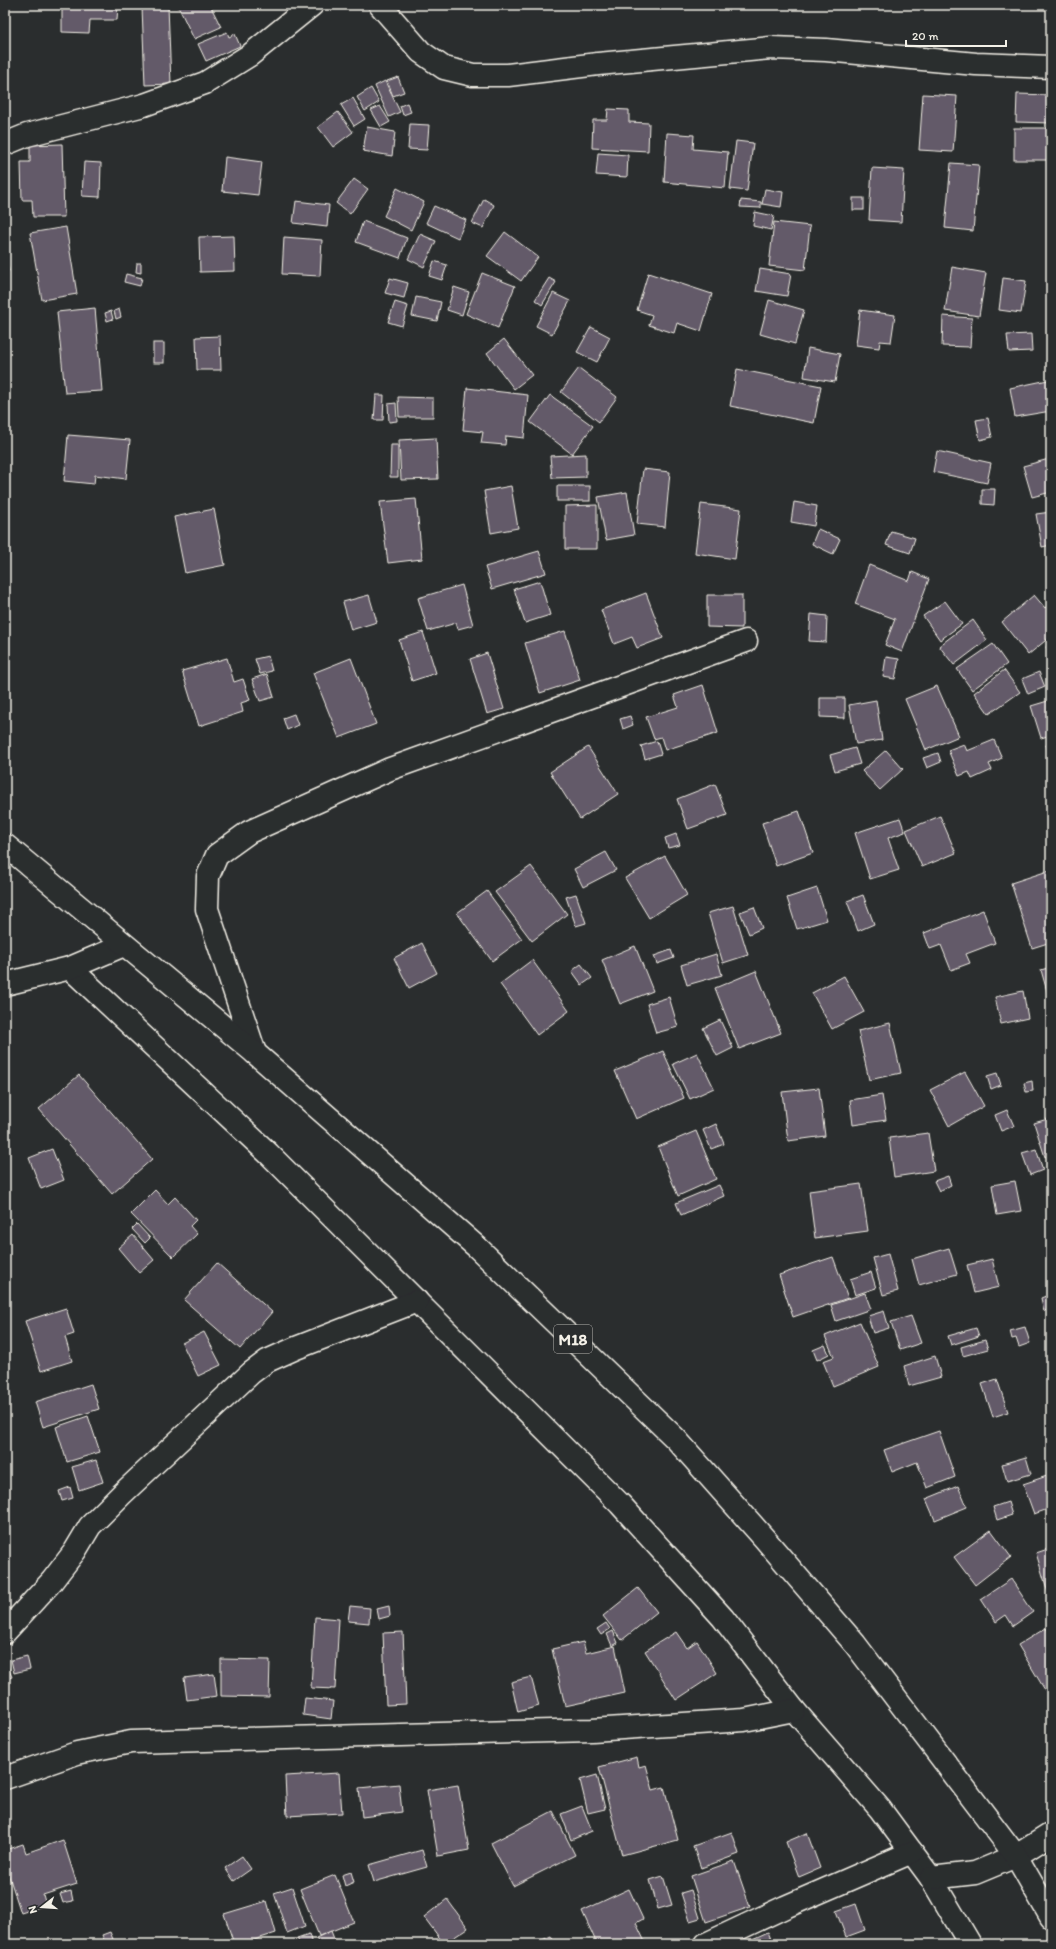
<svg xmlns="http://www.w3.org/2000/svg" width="1056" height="1949" font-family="Itim,sans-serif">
<rect width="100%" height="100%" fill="#2a2d2e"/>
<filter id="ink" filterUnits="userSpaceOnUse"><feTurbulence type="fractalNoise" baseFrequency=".025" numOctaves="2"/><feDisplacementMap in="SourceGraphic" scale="8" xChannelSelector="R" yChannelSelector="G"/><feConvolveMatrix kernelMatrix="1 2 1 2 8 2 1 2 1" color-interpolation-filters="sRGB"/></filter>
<g filter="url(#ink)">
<!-- building -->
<g fill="#645a69" stroke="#f4f1e8">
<polygon points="62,5 118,5 117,20 90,20 89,33 62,32"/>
<polygon points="181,5 210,5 221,27 194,39 178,6"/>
<polygon points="168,6 171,84 145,85 142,7"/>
<polygon points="227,32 229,37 235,34 240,46 206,61 198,44"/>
<polygon points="398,77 404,92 393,96 387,81"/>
<polygon points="385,81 400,112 389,117 375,86"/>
<polygon points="371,88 379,102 365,111 357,97"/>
<polygon points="923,94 957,96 953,152 919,150"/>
<polygon points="1017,94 1051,95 1051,123 1016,122"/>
<polygon points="353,98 365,119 354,126 341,105"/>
<polygon points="407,103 411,112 403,115 400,106"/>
<polygon points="380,106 390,122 381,127 371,110"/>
<polygon points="608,109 629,110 629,122 649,123 648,151 592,148 593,120 607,120"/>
<polygon points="338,112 353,132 333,147 318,127"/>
<polygon points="410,124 429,125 427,150 408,149"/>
<polygon points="367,127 395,132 392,156 363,151"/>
<rect x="1014" y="128" width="37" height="32"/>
<polygon points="667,133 694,135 693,149 728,152 725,188 664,182"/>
<polygon points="736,141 753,143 747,191 730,189"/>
<polygon points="62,144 64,217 33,217 32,200 22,200 21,162 30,162 30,145"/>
<polygon points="598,153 628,155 627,177 596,175"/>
<polygon points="225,157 262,162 258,195 222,191"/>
<polygon points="84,162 101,163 100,197 82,196"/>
<polygon points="951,163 979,165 973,231 945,228"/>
<polygon points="872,168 904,170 901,222 869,220"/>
<polygon points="354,179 368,189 350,214 336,203"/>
<polygon points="397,188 424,202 411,230 384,216"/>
<polygon points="765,189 783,192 781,207 762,204"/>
<rect x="853" y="198" width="11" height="12"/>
<polygon points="484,199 494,205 483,228 472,223"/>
<polygon points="741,200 761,202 761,208 740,207"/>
<polygon points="296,201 329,205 327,227 293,223"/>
<polygon points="434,206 466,220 458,238 426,223"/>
<polygon points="755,212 774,216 771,230 753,226"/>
<polygon points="363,221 407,238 400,258 356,242"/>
<polygon points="774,222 810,226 805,270 769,266"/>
<polygon points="66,227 77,294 42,300 30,233"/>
<polygon points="505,232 538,257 521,281 487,256"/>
<polygon points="420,234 436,241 424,267 408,259"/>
<polygon points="234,236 235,271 200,272 199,237"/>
<polygon points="284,237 322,240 320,276 282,274"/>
<polygon points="5,258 9,271 5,272"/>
<polygon points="434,261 447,265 442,280 429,276"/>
<polygon points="137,263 141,263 141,273 136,272"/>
<polygon points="952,267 986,273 979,316 945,311"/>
<polygon points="760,269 791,274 787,296 756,291"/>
<polygon points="482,273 515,286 498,328 466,314"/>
<polygon points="648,273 712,294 701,331 677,323 674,333 649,325 652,315 637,310"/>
<polygon points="126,274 142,278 140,286 124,282"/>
<polygon points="390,278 408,283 404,298 385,293"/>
<polygon points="549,278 556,282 542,305 535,300"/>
<polygon points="1003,278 1026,281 1021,313 999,310"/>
<polygon points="454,287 469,292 462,315 447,310"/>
<polygon points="553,293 570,301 552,334 536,326"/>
<polygon points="416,297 441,302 437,321 412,316"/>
<polygon points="769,300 804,310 795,344 760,334"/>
<polygon points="395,302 408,306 402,326 388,322"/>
<polygon points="95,308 102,391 65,393 57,312"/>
<polygon points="119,309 121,317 116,319 114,311"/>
<polygon points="860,310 895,315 891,342 880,341 879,348 856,345"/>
<polygon points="111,311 113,319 107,321 105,313"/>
<polygon points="943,316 972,318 970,347 942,346"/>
<polygon points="591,327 610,337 597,362 577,352"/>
<polygon points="1031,334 1032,351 1009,352 1007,335"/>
<polygon points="220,336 221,370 197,370 196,337"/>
<polygon points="504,339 532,375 514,389 487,353"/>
<rect x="153" y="343" width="11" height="20"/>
<polygon points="808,348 840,354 835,382 804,377"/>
<polygon points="579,368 617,397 599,422 561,392"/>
<polygon points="737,369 821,386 814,423 730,406"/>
<polygon points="1048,380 1051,394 1051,411 1015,417 1010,388"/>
<polygon points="467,388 528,395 524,438 506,436 505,445 481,443 483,432 463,430"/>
<polygon points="376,395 384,395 383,420 374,420"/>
<polygon points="550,395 593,426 572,454 530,422"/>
<polygon points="398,397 433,398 433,417 399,417"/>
<polygon points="396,403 397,421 389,422 388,404"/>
<polygon points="988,418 992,437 980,440 976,420"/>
<polygon points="68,435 130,440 126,479 95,475 94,484 64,481"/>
<polygon points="436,438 438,479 401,480 399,440"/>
<polygon points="391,445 398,445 398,477 390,477"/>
<polygon points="937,451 991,463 987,483 933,472"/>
<polygon points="586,454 586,477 552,478 550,456"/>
<polygon points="1049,459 1051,492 1032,497 1023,466"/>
<polygon points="643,469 670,472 665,527 637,524"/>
<polygon points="511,486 518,528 491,533 484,491"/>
<rect x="557" y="486" width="33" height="15"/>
<polygon points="982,489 995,489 994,505 982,504"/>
<polygon points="627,492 634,535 606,540 598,497"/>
<polygon points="416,499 422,559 388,563 380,502"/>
<polygon points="794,502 817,506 814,526 791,522"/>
<polygon points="701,504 741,509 735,559 695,553"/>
<polygon points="597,505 597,549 565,549 565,506"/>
<polygon points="214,509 225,565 185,573 174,517"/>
<polygon points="1051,512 1051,545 1042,547 1036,514"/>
<polygon points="818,529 840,539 833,554 812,544"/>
<polygon points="891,531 915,538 910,553 886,545"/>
<polygon points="539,551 546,573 492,589 485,567"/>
<polygon points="869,565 909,581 912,572 929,579 902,652 885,645 895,619 855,604"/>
<polygon points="540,581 550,615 525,623 514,589"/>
<polygon points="462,585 473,625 458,629 456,623 428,631 418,598"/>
<polygon points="646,593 663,638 637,648 632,637 614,644 601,610"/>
<polygon points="369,595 377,622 351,630 343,602"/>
<polygon points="707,595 742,595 742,628 707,627"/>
<polygon points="1034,595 1045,608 1051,603 1051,636 1028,655 1002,622"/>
<polygon points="945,601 962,624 940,640 923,616"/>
<polygon points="811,614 827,616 826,642 809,641"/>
<polygon points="973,620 987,640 954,665 939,646"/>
<polygon points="565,631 580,680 540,693 525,643"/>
<polygon points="423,632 436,673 412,681 399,640"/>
<polygon points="1051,643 1051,654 1046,647"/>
<polygon points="993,644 1007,664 972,690 957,669"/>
<polygon points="487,653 504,709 487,714 470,659"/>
<polygon points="268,656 272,671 260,674 255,659"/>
<polygon points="886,657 899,659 895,679 883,677"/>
<polygon points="227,658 234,682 243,679 250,700 241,703 243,712 199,726 182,671"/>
<polygon points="351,658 376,724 339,738 313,673"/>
<polygon points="1004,670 1020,692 989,714 974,693"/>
<polygon points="1039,672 1045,687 1028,694 1022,679"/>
<polygon points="267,674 274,697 260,701 252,679"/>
<polygon points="703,685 718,733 665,750 661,737 654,739 646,717 678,707 674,695"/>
<polygon points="937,686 959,736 926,750 905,699"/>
<polygon points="820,698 845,698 845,718 820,717"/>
<polygon points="876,700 882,740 856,744 849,705"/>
<polygon points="1051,700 1051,735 1041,738 1031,706"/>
<polygon points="294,714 298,725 287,730 283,718"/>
<polygon points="630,716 633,725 623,729 620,719"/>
<polygon points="994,740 1002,758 989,764 992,770 972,779 969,772 959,776 948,750 964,744 967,751"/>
<polygon points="657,741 661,754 645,759 641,746"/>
<polygon points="1051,743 1051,759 1046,745"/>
<polygon points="588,747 618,794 580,819 550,772"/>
<polygon points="855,748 860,764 835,771 830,755"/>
<polygon points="886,750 903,769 880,790 862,771"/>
<polygon points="938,753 941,762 927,768 923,758"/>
<polygon points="715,784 727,815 688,829 677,799"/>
<polygon points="799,811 813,853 776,866 762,823"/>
<polygon points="1051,811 1051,827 1049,828 1046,813"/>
<polygon points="940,816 956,853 922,867 906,830"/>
<polygon points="900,818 905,832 888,838 899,870 870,879 855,833"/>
<polygon points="676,834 680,845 668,848 665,838"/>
<polygon points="606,852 616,870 583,887 574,869"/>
<polygon points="665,856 687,895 649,918 625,878"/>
<polygon points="531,866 567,914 532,941 495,892"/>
<polygon points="1048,871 1051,879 1051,942 1032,948 1011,883"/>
<polygon points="817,888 827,920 797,929 787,898"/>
<polygon points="487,891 522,939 492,961 457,913"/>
<polygon points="576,894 586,923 576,926 566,897"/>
<polygon points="863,895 874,924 858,931 847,901"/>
<polygon points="733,906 748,955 723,963 708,913"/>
<polygon points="754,907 762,928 749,934 740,912"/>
<polygon points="983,910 995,943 966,954 970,963 951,970 941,945 930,949 924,933"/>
<polygon points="422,943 437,973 409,988 394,958"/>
<polygon points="635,946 653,991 620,1004 602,960"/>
<polygon points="671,950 674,958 657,964 654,956"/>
<polygon points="716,954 722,975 687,985 681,965"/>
<polygon points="532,960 569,1011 537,1035 500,984"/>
<polygon points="581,964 592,978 582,985 572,971"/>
<polygon points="1051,967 1051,1002 1050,1002 1041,970"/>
<polygon points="756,971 781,1033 739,1049 715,988"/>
<polygon points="844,976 864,1012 832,1029 812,993"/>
<polygon points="1023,991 1028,1018 1001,1024 995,997"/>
<polygon points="669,997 678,1027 656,1033 647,1004"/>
<polygon points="720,1020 733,1048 717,1056 703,1028"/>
<polygon points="890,1023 901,1073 869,1080 858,1031"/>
<polygon points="663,1051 684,1098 636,1119 615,1071"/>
<polygon points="697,1053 714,1088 690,1099 673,1064"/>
<polygon points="965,1072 984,1106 949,1126 930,1090"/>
<polygon points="997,1073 1001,1085 991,1089 987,1076"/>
<polygon points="79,1075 152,1159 112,1194 39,1109"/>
<polygon points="1032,1081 1033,1091 1026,1092 1024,1083"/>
<polygon points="819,1088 825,1136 788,1141 782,1092"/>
<polygon points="882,1095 886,1120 853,1125 850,1100"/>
<polygon points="1007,1110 1014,1126 1001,1131 995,1115"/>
<polygon points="1051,1118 1051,1155 1045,1157 1034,1123"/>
<polygon points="716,1124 724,1144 711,1149 703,1130"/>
<polygon points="696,1131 716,1179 678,1196 658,1147"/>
<polygon points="928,1133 934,1171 894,1177 889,1138"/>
<polygon points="52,1149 64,1180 41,1189 29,1158"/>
<polygon points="1036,1149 1043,1170 1030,1175 1022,1153"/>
<polygon points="948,1176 951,1185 939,1191 934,1181"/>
<polygon points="1015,1181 1021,1211 997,1215 992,1185"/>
<polygon points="861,1184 868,1231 815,1238 809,1191"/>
<polygon points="719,1185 724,1196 681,1215 676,1203"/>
<polygon points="155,1190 168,1204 175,1197 196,1220 190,1226 197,1234 173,1257 131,1214"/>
<polygon points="137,1224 150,1238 145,1243 132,1229"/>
<polygon points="133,1235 154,1260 139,1273 118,1248"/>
<polygon points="949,1248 957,1274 919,1285 912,1259"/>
<polygon points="888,1254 898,1291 883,1295 873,1258"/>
<polygon points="833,1257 848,1298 793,1317 779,1275"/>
<polygon points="992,1259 999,1287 974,1293 967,1265"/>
<polygon points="217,1263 272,1312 240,1349 184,1300"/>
<polygon points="871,1272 876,1288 855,1295 850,1279"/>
<polygon points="865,1293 871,1309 836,1321 831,1305"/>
<polygon points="1051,1294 1051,1309 1044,1311 1041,1298"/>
<polygon points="66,1308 74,1334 65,1337 72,1361 41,1371 25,1321"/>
<polygon points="884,1311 889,1328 873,1333 868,1316"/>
<polygon points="911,1316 921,1343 900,1350 891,1322"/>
<polygon points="860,1322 879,1367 833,1386 823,1361 834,1357 825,1336"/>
<polygon points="1025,1327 1030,1343 1019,1347 1016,1338 1012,1339 1010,1331"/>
<polygon points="976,1328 979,1336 951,1345 948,1336"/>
<polygon points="204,1332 221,1365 198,1376 182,1343"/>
<polygon points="985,1340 988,1349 963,1356 961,1347"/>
<polygon points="825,1345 829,1354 817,1360 813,1350"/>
<polygon points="935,1356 941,1377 909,1386 904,1366"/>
<polygon points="997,1379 1008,1412 993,1417 982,1384"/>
<polygon points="91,1384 99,1409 43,1427 35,1402"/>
<polygon points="88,1416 100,1452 67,1462 56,1427"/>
<polygon points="939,1431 955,1477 927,1488 917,1462 892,1472 884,1450"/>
<polygon points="1026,1457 1031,1474 1007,1481 1002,1464"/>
<polygon points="96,1460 103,1482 79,1490 72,1467"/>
<polygon points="1050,1475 1051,1508 1034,1514 1023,1484"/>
<polygon points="958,1486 967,1507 935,1520 926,1499"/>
<polygon points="70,1487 73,1498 62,1501 59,1491"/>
<polygon points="1008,1502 1012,1515 997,1520 993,1507"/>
<polygon points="991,1530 1011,1557 975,1585 954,1557"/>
<polygon points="1051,1548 1051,1599 1050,1599 1036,1553"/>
<polygon points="1011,1579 1033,1612 1013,1626 1006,1615 996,1622 981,1599"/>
<polygon points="638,1588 657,1612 622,1640 603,1616"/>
<polygon points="350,1606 370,1608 369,1623 348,1621"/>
<polygon points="389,1606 390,1616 379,1619 377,1609"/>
<polygon points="315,1617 339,1619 335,1689 311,1688"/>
<polygon points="606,1623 610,1629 601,1635 597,1629"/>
<polygon points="1046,1628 1049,1633 1051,1632 1051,1693 1048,1695 1018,1645"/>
<polygon points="613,1631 618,1643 612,1646 607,1634"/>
<polygon points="403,1632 406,1704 386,1705 383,1633"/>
<polygon points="676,1632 687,1648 697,1641 717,1673 676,1700 645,1651"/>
<polygon points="583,1642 586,1653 615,1646 625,1693 565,1706 552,1649"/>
<polygon points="27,1656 30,1669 14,1673 11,1660"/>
<polygon points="221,1659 270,1660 269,1697 221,1696"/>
<polygon points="5,1660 12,1677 5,1680"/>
<polygon points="214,1674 217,1696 187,1700 184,1678"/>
<polygon points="531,1677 539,1706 518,1712 511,1682"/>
<polygon points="305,1698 333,1701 331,1719 303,1715"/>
<polygon points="637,1757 639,1767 646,1765 653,1790 664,1787 678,1840 622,1855 599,1767"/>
<polygon points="339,1773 342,1813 287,1816 285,1776"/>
<polygon points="597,1775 605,1809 588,1813 580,1780"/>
<polygon points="399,1784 402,1812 362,1817 359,1788"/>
<polygon points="458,1785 469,1850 438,1856 427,1790"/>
<polygon points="582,1806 592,1831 571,1840 561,1814"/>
<polygon points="553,1811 575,1855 513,1886 491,1843"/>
<polygon points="732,1832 739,1854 701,1868 693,1846"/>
<polygon points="807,1833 820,1868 799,1877 786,1842"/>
<polygon points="63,1840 77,1884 43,1895 46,1905 21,1913 5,1864 5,1850 23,1844 26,1853"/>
<polygon points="422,1850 427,1867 374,1882 369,1865"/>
<polygon points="242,1856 251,1869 234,1881 225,1868"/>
<polygon points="734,1861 750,1907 706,1922 691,1876"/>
<polygon points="351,1872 354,1882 345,1886 342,1875"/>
<polygon points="335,1875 354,1922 319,1936 300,1889"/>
<polygon points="663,1876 672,1905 658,1909 650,1880"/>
<polygon points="292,1887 305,1926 287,1933 274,1893"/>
<polygon points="629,1889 643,1919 636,1923 646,1944 597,1944 582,1911"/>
<polygon points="691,1890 700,1918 690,1921 681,1893"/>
<polygon points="71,1891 73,1901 63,1903 60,1894"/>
<polygon points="447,1899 468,1928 444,1944 424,1917"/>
<polygon points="267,1901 276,1933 242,1944 234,1944 224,1914"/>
<polygon points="856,1904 865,1930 846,1937 836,1911"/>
<polygon points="331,1931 336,1944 319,1944 316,1938"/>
<polygon points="110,1932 115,1944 106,1944 102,1935"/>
<polygon points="768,1932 773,1944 749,1944 748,1941"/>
<polygon points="309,1934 312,1944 300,1944 297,1938"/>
<polygon points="551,1936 555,1944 533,1944"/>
</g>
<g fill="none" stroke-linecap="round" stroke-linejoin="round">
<!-- street casing -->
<g stroke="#f4f1e8" stroke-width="25">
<g id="street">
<polyline points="380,5 421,52 444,68 473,75 508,75 598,64 771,48 826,50 976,64 1051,67"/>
<polyline points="5,144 27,135 144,105 205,83 250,55 312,5"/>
<polyline points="70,968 269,1154 620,1504 723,1618 794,1710 880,1809 931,1878 970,1944"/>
<polyline points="5,984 70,968 124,945"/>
<polyline points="255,1053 207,909 208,876 217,855 249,832 390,769 746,641"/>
<polyline points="5,1632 52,1581 75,1551 90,1526 122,1494 251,1373 267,1361 296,1348 417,1301"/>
<polyline points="5,1778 77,1753 131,1742 592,1730 744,1720 794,1710"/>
<polyline points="931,1878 975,1873 1016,1856 1051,1834"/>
<polyline points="706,1944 785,1907 912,1852"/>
</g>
</g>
<!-- primary casing -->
<g stroke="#f4f1e8" stroke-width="25">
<polyline id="primary" points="5,845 255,1053 478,1248 676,1439 764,1538 855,1644 1016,1856 1051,1917"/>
</g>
<!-- street -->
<use href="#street" stroke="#2a2d2e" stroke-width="22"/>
<!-- primary -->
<use href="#primary" stroke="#2a2d2e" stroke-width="22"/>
</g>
</g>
<g text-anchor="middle" stroke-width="3" stroke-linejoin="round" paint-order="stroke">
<!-- shield labels -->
<rect fill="#2a2d2e" stroke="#b7b6b0" stroke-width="1" x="554" y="1325" width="38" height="28" rx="3"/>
<g font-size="16" font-weight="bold" fill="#f4f1e8">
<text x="573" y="1345">M18</text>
</g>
</g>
<!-- margin -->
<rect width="1056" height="1949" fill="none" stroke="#2a2d2e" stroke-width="20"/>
<rect x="10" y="10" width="1036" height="1929" fill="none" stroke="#f4f1e8" stroke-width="1.5" filter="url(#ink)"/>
<!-- north arrow -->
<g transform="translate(42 1907) rotate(253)" stroke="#2a2d2e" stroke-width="3" paint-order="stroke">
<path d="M0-3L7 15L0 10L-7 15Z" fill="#f4f1e8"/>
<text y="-6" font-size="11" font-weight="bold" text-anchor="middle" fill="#f4f1e8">N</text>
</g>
<!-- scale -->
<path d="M906 40v6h100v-6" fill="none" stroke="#f4f1e8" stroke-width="2"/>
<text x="912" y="40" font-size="12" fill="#f4f1e8" stroke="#2a2d2e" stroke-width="3" paint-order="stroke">20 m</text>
</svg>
